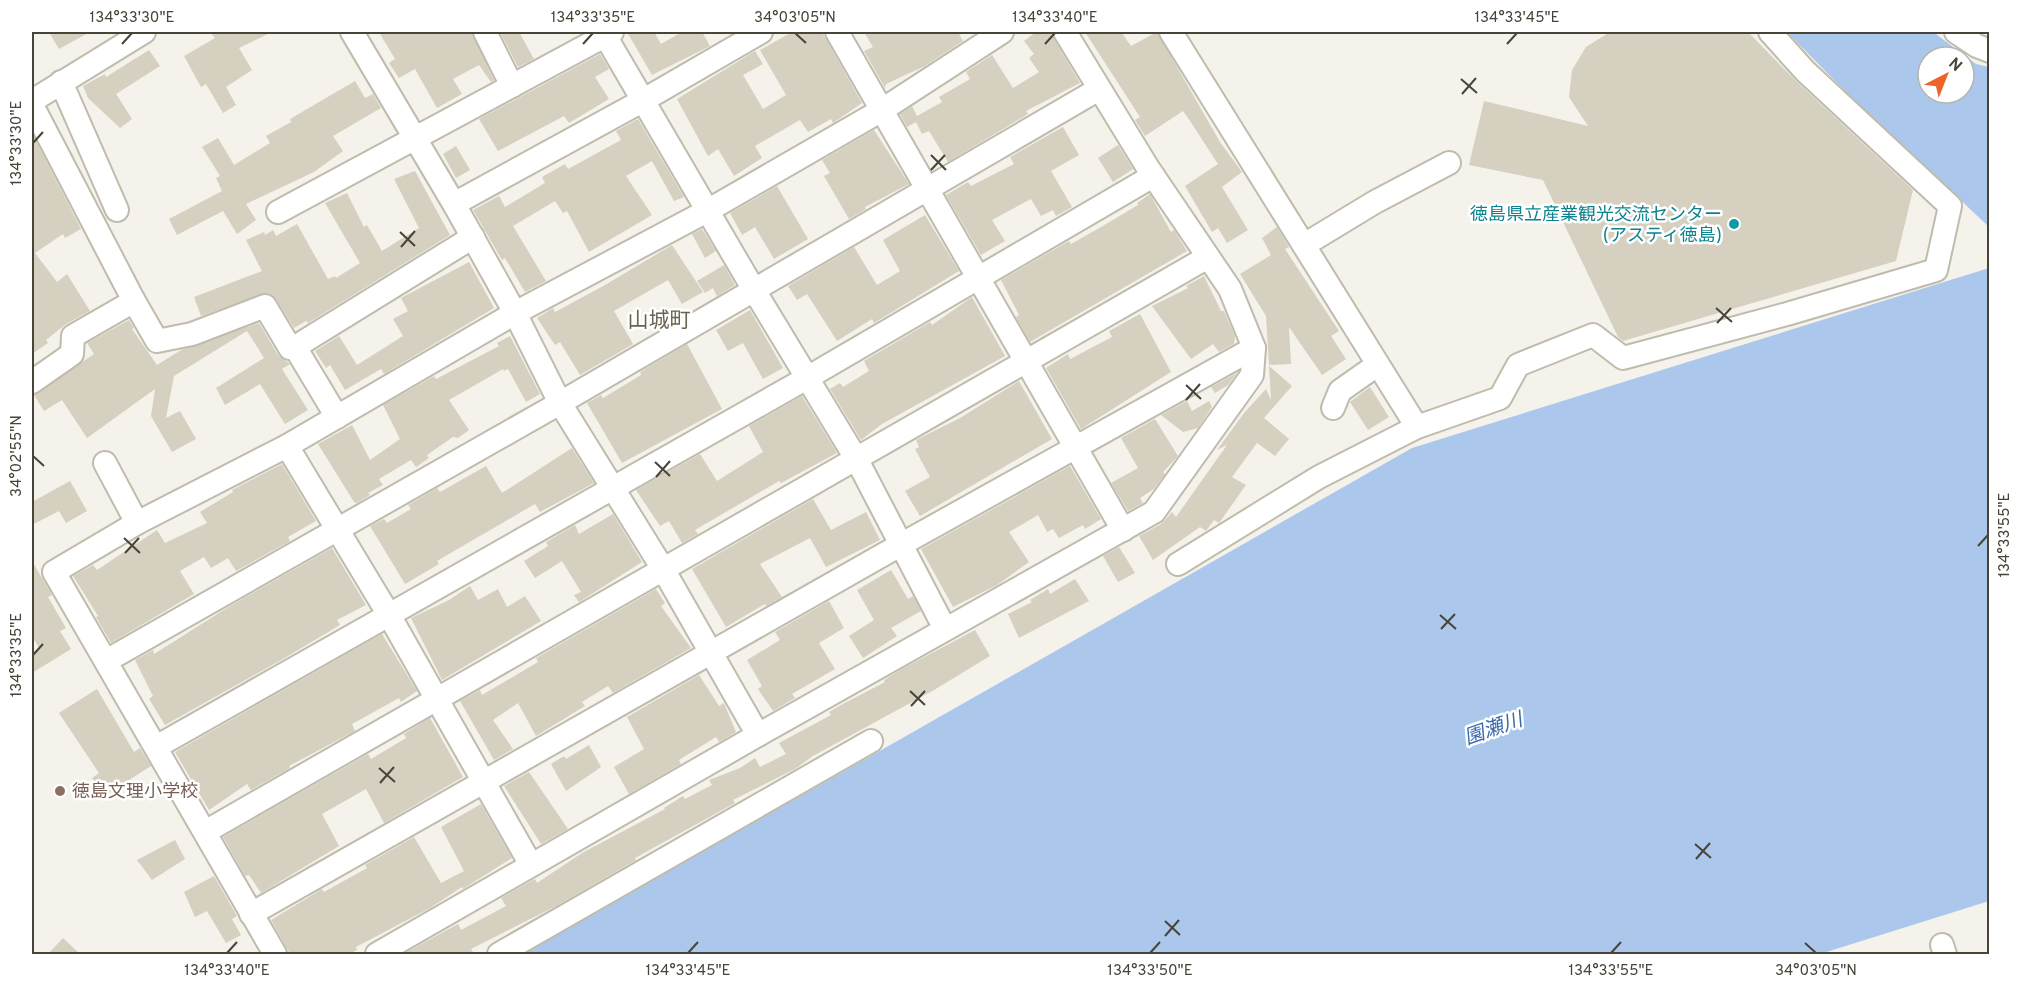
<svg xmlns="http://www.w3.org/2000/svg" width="2021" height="986" font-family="Overpass,'Noto Sans JP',sans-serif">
<rect width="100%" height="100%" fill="#f4f2ea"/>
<!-- water -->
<g fill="#abc7ec" fill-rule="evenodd">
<path d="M1787 32H1933L1976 64 1989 67V227L1840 86ZM1928 57H1964V93H1928Z"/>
<polygon points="1989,268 1989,901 1820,954 523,954 1412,448"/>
</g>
<!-- building -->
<g fill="#d5d0c0">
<polygon points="49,32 90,32 59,49"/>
<polygon points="210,32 272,32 239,48 252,70 226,87 236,105 223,113 206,84 201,87 184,56 215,38"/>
<polygon points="379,32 472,32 494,80 491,82 479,65 453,79 462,94 437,108 415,69 399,78 389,63 395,59"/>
<polygon points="500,32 519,32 534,59 518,67"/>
<polygon points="627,32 654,32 661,44 682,32 702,32 710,46 652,75"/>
<polygon points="792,32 822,32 862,103 833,123 831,119 808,132 800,120 755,146 762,158 734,176 718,149 708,156 677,99 755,51 763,64 743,75 763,109 786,95 760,50"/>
<polygon points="864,32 958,32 963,41 925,66 886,84 885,88 864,51 873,47"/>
<polygon points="1036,32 1050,32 1080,83 1026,111 1028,114 948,162 929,131 922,134 916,122 907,127 900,114 912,106 917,116 942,102 939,97 970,79 966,72 992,55 1013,88 1039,72 1029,58 1034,54 1024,41"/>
<polygon points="1085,32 1121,32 1131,46 1157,32 1220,142 1242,172 1222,187 1248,230 1227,243 1218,228 1212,232 1185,186 1218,164 1192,124 1183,111 1145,136 1135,120 1140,117"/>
<polygon points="1610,32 1748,32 1796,81 1913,190 1896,261 1623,341 1618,337 1543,180 1469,165 1484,101 1588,126 1569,97 1572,70 1586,47"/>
<polygon points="149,50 160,66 116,94 132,119 120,128 88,98 83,86 105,74 106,77"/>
<polygon points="600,54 609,69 595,77 609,99 569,123 564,116 498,151 479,119"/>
<polygon points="355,81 365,98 373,94 381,108 333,136 343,151 314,172 246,204 256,220 237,234 223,211 177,235 169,219 222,191 216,178 220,176 202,147 218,138 234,165 270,143 266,136 291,122 290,119"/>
<polygon points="638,119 684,197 674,201 652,161 626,176 652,215 589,252 567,211 563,213 555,201 513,226 546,281 525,292 505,258 502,260 473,210 499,196 505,207 545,183 542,177 565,164 568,169 621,140 616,131"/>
<polygon points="1063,127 1079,155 1051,171 1072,207 1056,216 1053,210 1041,216 1031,199 992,220 1005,241 981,255 946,195 968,182 971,186 1014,164 1010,157"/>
<polygon points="874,130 909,184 865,207 866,209 849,219 824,176 830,173 822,160"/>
<polygon points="32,133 81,229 65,238 63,234 35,253 57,282 67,274 90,311 66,324 46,340 48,343 32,354"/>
<polygon points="1118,145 1133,169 1113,182 1098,158"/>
<polygon points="456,146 470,170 456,178 443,154"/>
<polygon points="415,171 450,235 308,323 306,321 294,328 276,299 266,293 201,316 194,297 262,271 246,240 264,232 265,235 273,230 276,236 297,224 328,279 335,276 336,278 360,263 325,203 347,193 364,227 367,225 382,251 419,228 394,179"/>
<polygon points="777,186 808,239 774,259 755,227 742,235 730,213"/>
<polygon points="1150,194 1171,232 1174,230 1187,251 1030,342 1016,317 1019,315 1001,280 1069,241 1071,244 1101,227 1138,205 1137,203"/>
<polygon points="925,215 959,271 874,323 872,319 837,341 807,294 797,300 788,286 854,247 877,285 900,271 883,240"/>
<polygon points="1277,227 1289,247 1285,249 1339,331 1331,336 1346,359 1322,375 1289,327 1291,364 1269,365 1266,316 1240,274 1271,255 1262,238"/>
<polygon points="702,229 716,251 705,258 692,234"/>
<polygon points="672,245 703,292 682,304 668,280 614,311 633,344 580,375 560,342 555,345 537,318 553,308 555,312 605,285"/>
<polygon points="469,262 494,308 384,374 381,369 345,390 330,365 326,368 315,351 339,336 357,365 403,336 393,319 408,311 401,298"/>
<polygon points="724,265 735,285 717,296 713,288 705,293 697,281"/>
<polygon points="1204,276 1221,311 1224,311 1235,336 1234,344 1219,352 1213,344 1191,359 1152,306 1188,288 1186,286"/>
<polygon points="972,297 1005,356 882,424 861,440 830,389 840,383 843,387 869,371 864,361 930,322 932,325"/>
<polygon points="750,310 783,368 763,379 743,343 728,351 716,330"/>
<polygon points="1140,314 1171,372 1081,429 1046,368 1068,354 1070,359 1112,337 1109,331"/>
<polygon points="129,320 134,328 132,329 157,365 181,350 259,323 278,355 290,364 282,369 308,410 285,424 260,384 225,405 216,388 264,358 247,331 174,376 166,418 180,411 196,439 172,452 151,416 155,389 87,438 62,400 44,411 34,395 94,354 87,343"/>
<polygon points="510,336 540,394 526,402 508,369 504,371 503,369 449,400 469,430 458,438 453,437 427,455 429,458 416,467 411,460 379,479 383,485 368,493 370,495 357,503 354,502 318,444 352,425 370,460 400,439 383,405 434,376 436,379 499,346 497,343"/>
<polygon points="687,344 722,409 622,463 587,403 601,395 603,398 641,375 640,372"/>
<polygon points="1269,366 1292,386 1264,418 1289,439 1275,456 1257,443 1232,477 1246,485 1219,523 1214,520 1206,531 1200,527 1153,560 1139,536 1161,524 1172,512 1176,517 1227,445 1217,450 1244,413 1266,389 1271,400"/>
<polygon points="1237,373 1228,385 1215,393 1211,387"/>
<polygon points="1019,381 1052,439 920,516 905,491 930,477 915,449 919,447 916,440 960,418"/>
<polygon points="1370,387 1389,417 1368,430 1350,402"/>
<polygon points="802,396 837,453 781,483 779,481 695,530 698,534 682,543 669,521 660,526 636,490 700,454 717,481 763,452 749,426"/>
<polygon points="1187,401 1192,411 1209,401 1212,407 1198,428 1183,432 1161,415"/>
<polygon points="1155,419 1178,456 1163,472 1165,474 1154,489 1140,498 1143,503 1128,511 1111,483 1138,468 1121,438"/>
<polygon points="572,448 594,483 540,512 535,504 437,561 439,564 405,584 370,526 384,519 387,523 411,509 408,505 437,488 440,492 486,466 502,493"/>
<polygon points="282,464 316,521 288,537 290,541 236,571 228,558 211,568 204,557 180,571 194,594 111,643 96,617 98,616 73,576 93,565 97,570 157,530 165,543 207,523 200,512 233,492 232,490"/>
<polygon points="1070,466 1101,519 1085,529 1083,525 1059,538 1053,529 1047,532 1038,515 1009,532 1029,562 997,585 953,607 921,549"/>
<polygon points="70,481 87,511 66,523 59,511 32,525 32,502"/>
<polygon points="813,499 831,530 866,512 880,540 826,567 810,538 760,564 782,597 766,606 765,604 726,627 692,569"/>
<polygon points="613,514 642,562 579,602 574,595 581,592 562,561 535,578 524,561 548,546 546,542 575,525 579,534"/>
<polygon points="1119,547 1135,573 1118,582 1103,556"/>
<polygon points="332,548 366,605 337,620 340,625 283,659 165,725 149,699 153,696 135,660 153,650 154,654 230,606"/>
<polygon points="32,561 52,595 48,597 66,628 60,631 71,649 32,673 32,653 39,648 32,636"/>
<polygon points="891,570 908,599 913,596 921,611 891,628 897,636 863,658 849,636 874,620 857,590"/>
<polygon points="1075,579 1089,601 1019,638 1008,614 1032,602 1030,600 1048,589 1050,594"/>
<polygon points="470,586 478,600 498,589 507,607 525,596 541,621 442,680 411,618 449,600"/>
<polygon points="656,589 665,603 661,606 691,648 613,693 608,686 582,702 585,706 536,736 518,703 493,720 513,749 494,760 460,701 480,690 482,695 538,662 536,658"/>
<polygon points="829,601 844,628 819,643 835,669 792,694 795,698 773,711 758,689 762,686 747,660 780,640 775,632"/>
<polygon points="975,630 990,656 934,690 813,756 795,769 733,800 735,803 635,858 636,860 558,905 471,949 474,954 403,954 458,924 461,930 506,906 501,898 535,879 537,883 582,853 665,809 664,808 683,796 685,799 712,785 709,780 740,768 755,758 760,767 786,754 779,743 831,715 829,712 841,705 885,682 884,680 902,669"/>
<polygon points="382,634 417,691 401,702 399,698 352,724 355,731 289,766 290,768 251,790 247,784 209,810 175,752"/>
<polygon points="699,675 719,706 724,703 736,732 719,742 716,737 679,760 681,764 629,794 614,767 644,749 627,717"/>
<polygon points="97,689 134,752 140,748 151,766 104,796 92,778 99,773 59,713"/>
<polygon points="430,718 463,777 384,823 366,789 322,814 339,846 261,893 249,875 245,876 223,837 368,754 371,759 406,738 404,734"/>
<polygon points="589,745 601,767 566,791 551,764 564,756 566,759"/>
<polygon points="529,772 568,829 541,844 504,786"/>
<polygon points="481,804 512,858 463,889 462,887 430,908 356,947 357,950 349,954 290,954 271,920 322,889 324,892 367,868 365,865 414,837 441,883 464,871 441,827"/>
<polygon points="175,840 185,859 152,880 137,860"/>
<polygon points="214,876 237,916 232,919 241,935 226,943 207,911 195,917 184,892"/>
<polygon points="63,938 80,954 48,954"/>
</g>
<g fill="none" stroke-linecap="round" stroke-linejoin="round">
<!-- minor casing -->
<g stroke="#bfbcad" stroke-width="26">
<g id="minor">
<polyline points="352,32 454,204 642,101 761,32"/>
<polyline points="485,32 512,86"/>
<polyline points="603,32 754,290 857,460 945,629"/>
<polyline points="837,32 1123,530"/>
<polyline points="1171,32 1417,427"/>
<polyline points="1956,32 1977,46 1990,51"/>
<polyline points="61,82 117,210"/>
<polyline points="32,101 144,32"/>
<polyline points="32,105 134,301"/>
<polyline points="454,204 515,313 560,403 663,569 758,735"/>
<polyline points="278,212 612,32"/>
<polyline points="1304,245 1375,202 1449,163"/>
<polyline points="32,382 72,354 73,336 134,301 157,341 192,334 265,306 290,348 295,347"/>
<polyline points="1333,408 1340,391 1377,365"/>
<polyline points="337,417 295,347 473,237"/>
<polyline points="287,446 515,313 707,211 882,110 1002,32"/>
<polyline points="105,463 137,523"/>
<polyline points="1178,564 1319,477 1417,427 1500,398 1518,365 1593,335 1623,358 1787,314 1936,270 1950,206 1805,71 1770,32"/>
<polyline points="106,661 560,403 1099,89"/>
<polyline points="156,747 807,378 1153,176"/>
<polyline points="205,832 1208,257"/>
<polyline points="251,914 902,544 1254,348"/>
<polyline points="1942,945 1945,954"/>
<polyline points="275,954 54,572 137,523 287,446 389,615 531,865"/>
<polyline points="377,954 758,735 1154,512 1252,375 1254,348 1230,289 1148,168 1065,32"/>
<polyline points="499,954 871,741"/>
</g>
</g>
<!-- minor -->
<use href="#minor" stroke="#fff" stroke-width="22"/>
</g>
<!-- ticks -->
<path fill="none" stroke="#474438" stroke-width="2" d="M795 33 806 43M122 44 132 33M583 44 593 33M1045 44 1055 33M1507 44 1517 33M1461 79 1477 93M1462 94 1476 78M33 143 43 132M931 155 946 170M931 170 945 155M400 232 415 246M401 247 415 231M1716 308 1732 322M1717 323 1731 308M1186 385 1201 399M1186 400 1200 384M33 456 44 466M655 462 670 476M656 477 670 461M124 538 140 553M1978 546 1988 535M125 553 139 538M1440 615 1456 629M1441 629 1455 614M33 655 43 644M910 691 925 705M911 706 925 691M379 768 395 782M380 783 394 767M1695 844 1711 858M1696 859 1710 843M1165 921 1180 935M1165 936 1179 920M1805 943 1816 953M227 953 237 942M688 953 698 942M1150 953 1160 942M1611 953 1621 942"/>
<!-- markers -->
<circle fill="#0f9aa8" stroke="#fff" stroke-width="2" cx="1734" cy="224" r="6"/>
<circle fill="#8d6e63" stroke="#fff" stroke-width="2" cx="60" cy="791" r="6"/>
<g text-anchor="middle" stroke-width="5" stroke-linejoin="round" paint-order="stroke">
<!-- culture labels -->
<g font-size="18" fill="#0d838f" stroke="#fff" text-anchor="end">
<text x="1722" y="220">徳島県立産業観光交流センター<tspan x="1722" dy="21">(アスティ徳島)</tspan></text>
</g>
<!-- education labels -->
<g font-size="18" fill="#785e54" stroke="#fff" text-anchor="start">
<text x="72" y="797">徳島文理小学校</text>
</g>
<!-- water labels -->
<g font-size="20" font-style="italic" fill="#3769ad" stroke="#fff">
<text transform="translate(1493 728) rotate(-19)" y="7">園瀬川</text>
</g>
<!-- quarter labels -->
<g font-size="21" fill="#6a6350" stroke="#fff">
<text x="659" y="327">山城町</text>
</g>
</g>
<!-- border -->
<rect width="2021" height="986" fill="none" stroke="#ffffff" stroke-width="66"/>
<!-- north arrow -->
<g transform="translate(1946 75) rotate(42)"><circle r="28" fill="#ffffff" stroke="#b5b4af" stroke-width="1.5"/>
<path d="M0-4.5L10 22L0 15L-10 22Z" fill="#ec6428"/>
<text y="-9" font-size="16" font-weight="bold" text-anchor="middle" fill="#474438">N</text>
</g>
<rect x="33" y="33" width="1955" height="920" fill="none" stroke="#474438" stroke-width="2"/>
<g font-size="15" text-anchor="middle" fill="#474438">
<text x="132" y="22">134°33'30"E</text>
<text x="593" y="22">134°33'35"E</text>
<text x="795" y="22">34°03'05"N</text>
<text x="1055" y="22">134°33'40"E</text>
<text x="1517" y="22">134°33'45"E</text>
<text transform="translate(16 143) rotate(-90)" y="5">134°33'30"E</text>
<text transform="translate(16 456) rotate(-90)" y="5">34°02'55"N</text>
<text transform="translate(2004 535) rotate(-90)" y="5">134°33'55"E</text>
<text transform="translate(16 655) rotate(-90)" y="5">134°33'35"E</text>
<text x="227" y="975">134°33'40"E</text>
<text x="688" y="975">134°33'45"E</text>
<text x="1150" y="975">134°33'50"E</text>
<text x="1611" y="975">134°33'55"E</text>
<text x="1816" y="975">34°03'05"N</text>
</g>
</svg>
